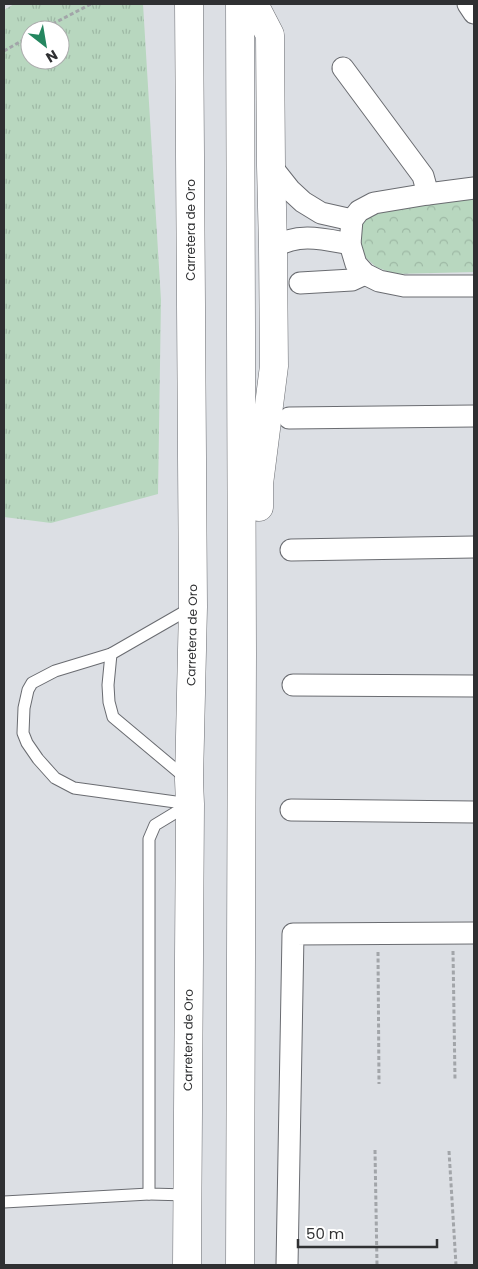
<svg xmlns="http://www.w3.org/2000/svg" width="478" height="1269" font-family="Poppins,sans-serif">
<defs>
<pattern id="grass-tufts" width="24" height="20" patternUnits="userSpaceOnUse" patternTransform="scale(1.25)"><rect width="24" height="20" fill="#b8d7bf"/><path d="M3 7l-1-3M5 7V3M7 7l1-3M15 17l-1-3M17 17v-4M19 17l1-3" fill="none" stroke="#9eb9a5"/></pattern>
<pattern id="park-crowns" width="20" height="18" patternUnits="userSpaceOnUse" patternTransform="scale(1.25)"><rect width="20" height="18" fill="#b8d7bf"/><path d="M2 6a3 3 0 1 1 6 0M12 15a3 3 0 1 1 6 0" fill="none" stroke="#9eb9a5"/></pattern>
</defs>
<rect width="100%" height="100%" fill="#dcdfe4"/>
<!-- grass -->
<path fill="url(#grass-tufts)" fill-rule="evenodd" d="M14 4H143L161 300 158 494 51 523 4 517V10ZM30 30H60V60H30Z"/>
<!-- park -->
<path fill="url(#park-crowns)" d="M474 194V272L395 274 376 267 363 255C360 229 356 224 380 208Z"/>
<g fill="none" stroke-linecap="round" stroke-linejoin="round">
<!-- lane casing -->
<g stroke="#6a6c71" stroke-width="13">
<g id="lane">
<polyline points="111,654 108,685 109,702 113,717 187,779"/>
<polyline points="190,804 74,788 55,778 38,759 27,743 23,733 24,708 28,690 32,683 55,671 111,654 191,608"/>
<polyline points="188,1195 149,1194 149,839 155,825 188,805"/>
<polyline points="4,1202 149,1194"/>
</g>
</g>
<!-- street casing -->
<g stroke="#6a6c71" stroke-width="23">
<g id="street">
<polyline points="468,4 474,13"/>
<polyline points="343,68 423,176 428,194"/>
<polyline points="271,166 290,190 303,202 321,213 352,220"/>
<polyline points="474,188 428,194 374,203 359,211 352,220 350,244 356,264 365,274 379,281 404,286 474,286"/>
<path d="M273 248C298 232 323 239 350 244"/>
<polyline points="300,283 352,280 365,274"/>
<polyline points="289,418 474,416"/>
<polyline points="291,550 474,547"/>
<polyline points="293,685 474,686"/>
<polyline points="291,810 474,812"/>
<polyline points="287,1265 293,934 474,933"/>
</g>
</g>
<!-- highway casing -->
<g stroke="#6a6c71" stroke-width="29">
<g id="highway">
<polyline points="254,4 270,35 271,166 273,248 274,366 259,484 259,507"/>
<path id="s1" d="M187 1265 190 804 189 780 193 607 189 4"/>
<polyline points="240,1265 242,653 240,4"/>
</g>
</g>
<!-- path -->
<g stroke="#a2a5a9" stroke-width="3" stroke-dasharray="4 2.5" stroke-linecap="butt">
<polyline points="41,30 91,4"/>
<polyline points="4,51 30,36"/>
<polyline points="453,951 455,1080"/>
<polyline points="378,952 379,1084"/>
<polyline points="375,1150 377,1265"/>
<polyline points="449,1151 456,1265"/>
</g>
<!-- lane -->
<use href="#lane" stroke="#fff" stroke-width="11"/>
<!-- street -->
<use href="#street" stroke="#fff" stroke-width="21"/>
<!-- highway -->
<use href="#highway" stroke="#fff" stroke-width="28"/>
</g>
<g text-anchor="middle" stroke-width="4" stroke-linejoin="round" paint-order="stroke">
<!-- street labels -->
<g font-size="12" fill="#2f3032" stroke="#fff">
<text transform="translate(191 230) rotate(-90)" y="4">Carretera de Oro</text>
<text dy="4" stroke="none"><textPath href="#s1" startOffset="630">Carretera de Oro</textPath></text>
<text dy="4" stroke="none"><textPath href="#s1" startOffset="225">Carretera de Oro</textPath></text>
</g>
</g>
<!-- border -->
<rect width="478" height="1269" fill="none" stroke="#2f3032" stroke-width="10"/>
<!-- north arrow -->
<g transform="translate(45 45) rotate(149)"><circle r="24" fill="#ffffff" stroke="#acacad"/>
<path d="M0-4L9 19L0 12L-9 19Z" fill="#24865f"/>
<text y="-8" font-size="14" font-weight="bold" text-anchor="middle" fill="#2f3032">N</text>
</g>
<!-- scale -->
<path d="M298 1239v8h139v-8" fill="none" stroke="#2f3032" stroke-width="2.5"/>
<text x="306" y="1239" font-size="15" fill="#2f3032" stroke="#ffffff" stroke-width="4" paint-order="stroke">50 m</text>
</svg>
